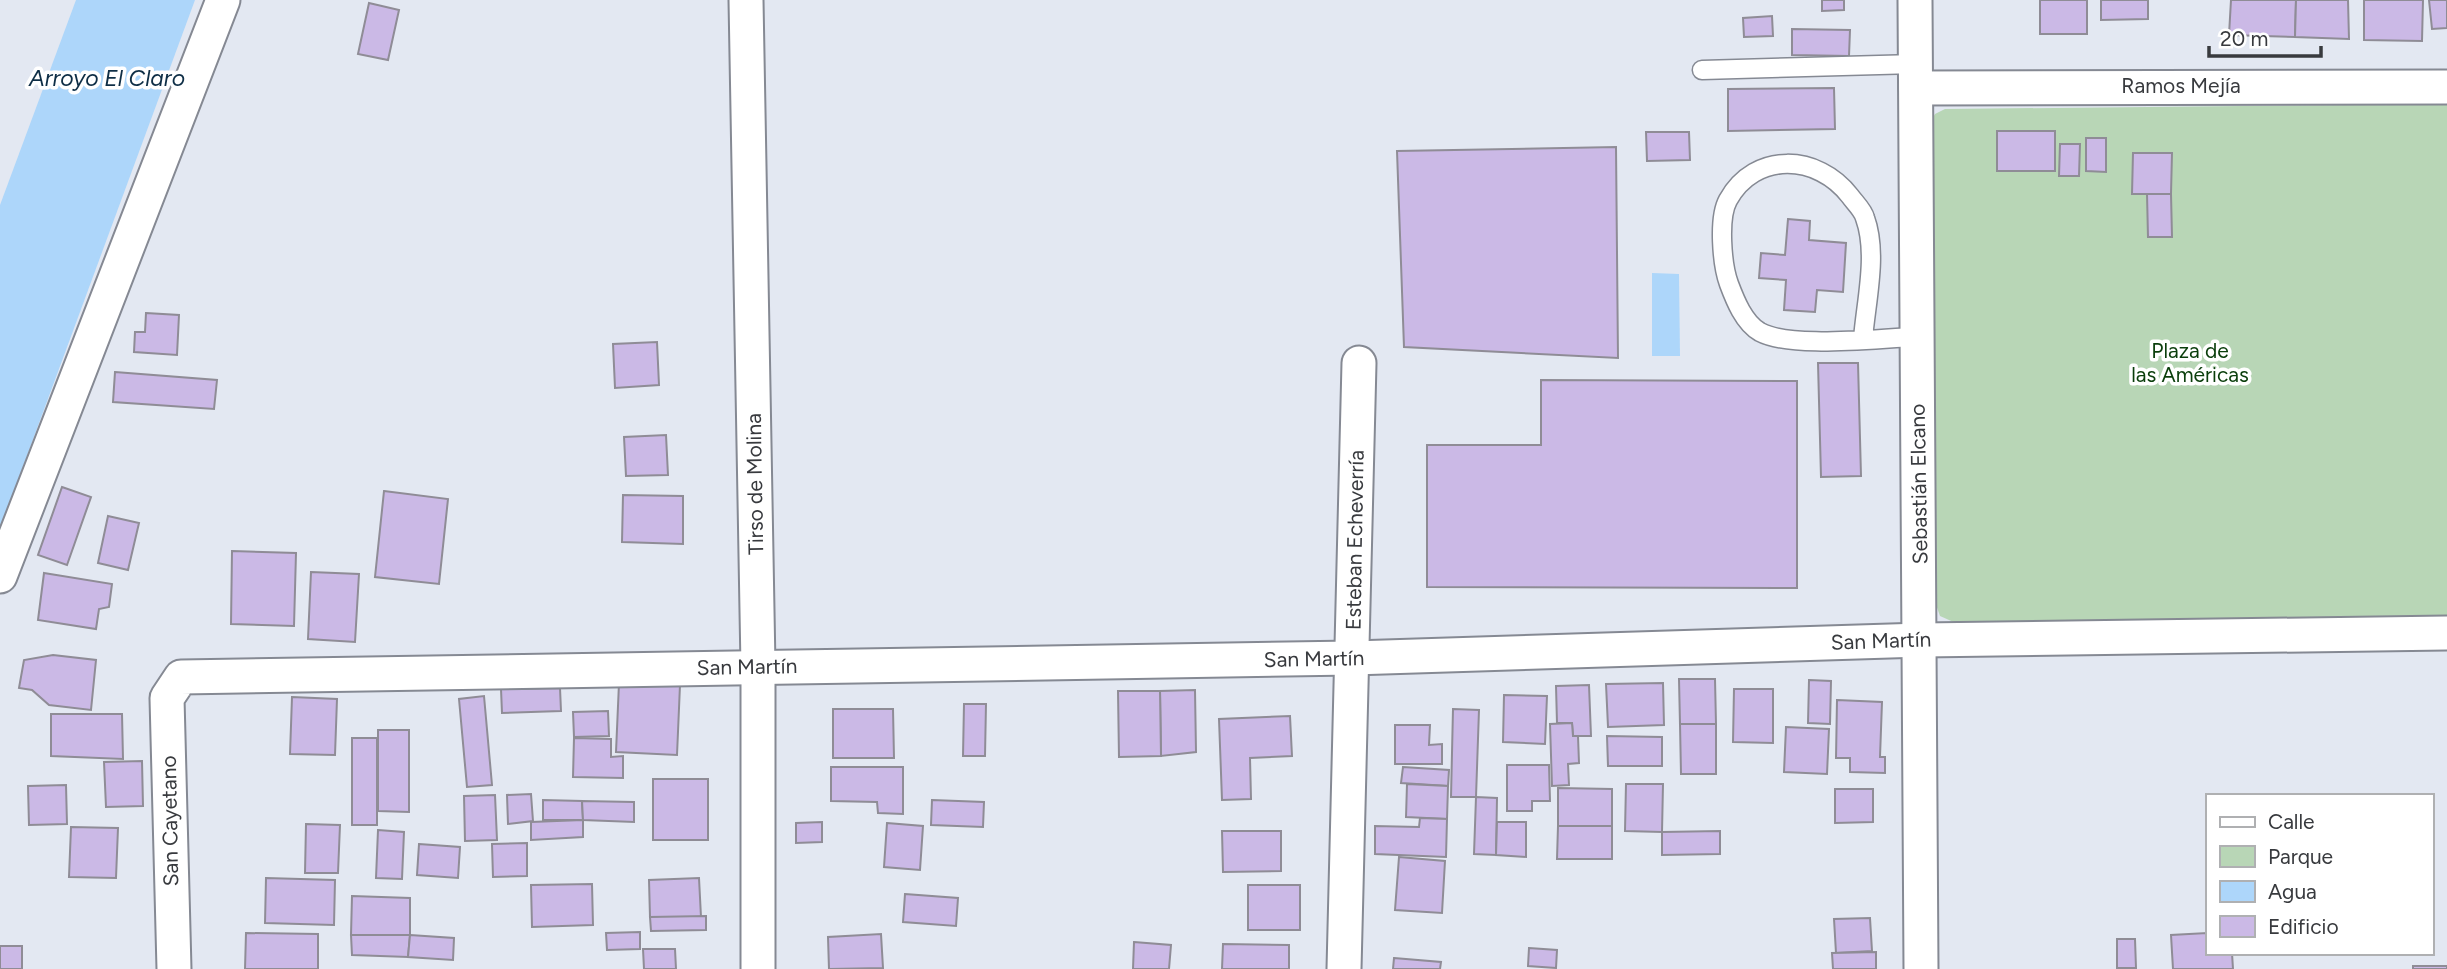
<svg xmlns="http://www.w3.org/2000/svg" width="2447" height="969" font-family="Figtree,sans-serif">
<rect width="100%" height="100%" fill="#e3e8f2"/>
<!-- green -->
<polygon fill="#b8d6b6" points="2447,104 2447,618 1958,624 1940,616 1934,599 1930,123 1935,114 1945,109"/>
<!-- water -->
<g fill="#add6fa">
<polygon points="76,0 195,0 0,529 0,205"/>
<polygon points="1652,273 1679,274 1680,356 1652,356"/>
</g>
<!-- building -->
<g fill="#cbb9e6" stroke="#8f8c96" stroke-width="2">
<polygon points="1822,0 1844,0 1844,10 1822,11"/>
<rect x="2040" y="0" width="47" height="34"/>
<polygon points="2101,0 2148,0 2148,19 2101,20"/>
<polygon points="2231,0 2296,0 2295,37 2229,35"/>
<polygon points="2296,0 2348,0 2349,39 2295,37"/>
<polygon points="2364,0 2423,0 2422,41 2364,40"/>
<polygon points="2429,0 2447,0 2447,28 2432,29"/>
<polygon points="369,3 399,10 388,60 358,54"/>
<polygon points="1772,16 1773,36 1744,37 1743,18"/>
<polygon points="1792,29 1850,30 1849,56 1792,55"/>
<polygon points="1834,88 1835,129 1728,131 1728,89"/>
<rect x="1997" y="131" width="58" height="40"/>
<polygon points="1646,132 1689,132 1690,160 1647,161"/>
<polygon points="2086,138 2106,138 2106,172 2086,171"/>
<polygon points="2060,144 2080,144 2079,176 2059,176"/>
<polygon points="1616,147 1618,358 1404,347 1397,151"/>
<polygon points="2133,153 2172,153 2171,194 2132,194"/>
<polygon points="2147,194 2171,194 2172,237 2148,237"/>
<polygon points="1788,219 1810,221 1809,240 1846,243 1843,292 1817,290 1815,312 1784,310 1786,280 1759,278 1761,253 1785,255"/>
<polygon points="146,313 179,315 177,355 134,352 135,332 145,332"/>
<polygon points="657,342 659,385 615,388 613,344"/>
<polygon points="1818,363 1858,363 1861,476 1821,477"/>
<polygon points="115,372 217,380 214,409 113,402"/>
<polygon points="1541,380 1797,381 1797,588 1427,587 1427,445 1541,445"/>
<polygon points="666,435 668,475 626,476 624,437"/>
<polygon points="62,487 91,497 67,565 38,555"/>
<polygon points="384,491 448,499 439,584 375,577"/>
<polygon points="623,495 683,496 683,544 622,542"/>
<polygon points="108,516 139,523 128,570 98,563"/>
<polygon points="232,551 296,553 294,626 231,624"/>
<polygon points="311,572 359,574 355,642 308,639"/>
<polygon points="44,573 112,584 109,607 99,609 96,629 38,620"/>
<polygon points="53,655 96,660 91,710 49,705 32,690 19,688 24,660"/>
<polygon points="1679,679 1715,679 1716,724 1680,724"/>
<polygon points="1809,680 1831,681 1830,724 1808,723"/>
<polygon points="619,683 680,685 677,755 616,752"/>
<polygon points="1663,683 1664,725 1608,727 1606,684"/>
<polygon points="1589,685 1591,736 1573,736 1572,723 1557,723 1556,686"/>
<polygon points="560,688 561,711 502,713 501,689"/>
<polygon points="1734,689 1773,689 1773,743 1733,742"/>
<polygon points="1195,690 1196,752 1161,756 1160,691"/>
<polygon points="1118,691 1160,691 1161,756 1119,757"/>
<polygon points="1504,695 1547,696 1545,744 1503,742"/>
<polygon points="484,696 492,785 467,787 459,699"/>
<polygon points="292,697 337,699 335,755 290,754"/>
<polygon points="1837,700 1882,702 1880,757 1885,757 1885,773 1850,772 1850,758 1836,758"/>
<polygon points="964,704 986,704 985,756 963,756"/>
<polygon points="833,709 893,709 894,758 833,758"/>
<polygon points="1453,709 1479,710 1476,797 1451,797"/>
<polygon points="608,711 609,736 574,737 573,712"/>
<polygon points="51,714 122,714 123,759 51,756"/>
<polygon points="1290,716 1292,756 1250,758 1251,799 1222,800 1219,719"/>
<polygon points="1572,723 1573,736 1578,736 1579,763 1568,764 1569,785 1552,786 1550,724"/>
<polygon points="1680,724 1716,724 1716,774 1681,774"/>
<polygon points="1395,725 1430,725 1429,745 1442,744 1442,764 1395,764"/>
<polygon points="1786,727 1829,729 1827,774 1784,772"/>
<polygon points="378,730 409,730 409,812 378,811"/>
<polygon points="1607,736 1662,737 1662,766 1608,766"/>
<rect x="352" y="738" width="25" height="87"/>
<polygon points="574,738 611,739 611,757 623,756 623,778 573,777"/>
<polygon points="142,761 143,806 106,807 104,762"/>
<polygon points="1507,765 1549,765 1550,801 1532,801 1532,811 1507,811"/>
<polygon points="831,767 903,767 903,814 878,813 877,802 831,801"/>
<polygon points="1403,767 1449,770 1448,786 1401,783"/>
<rect x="653" y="779" width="55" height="61"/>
<polygon points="1407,784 1448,786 1447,819 1406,817"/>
<polygon points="1626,784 1663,784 1662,832 1625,831"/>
<polygon points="66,785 67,824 29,825 28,786"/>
<polygon points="1558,788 1612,789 1612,826 1558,826"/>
<polygon points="1835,789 1873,789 1873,822 1835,823"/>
<polygon points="531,794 533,821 508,824 507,795"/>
<polygon points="495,795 497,840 465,841 464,796"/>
<polygon points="1476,797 1497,798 1496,855 1474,854"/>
<polygon points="543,800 582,801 583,820 543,820"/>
<polygon points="932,800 984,802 983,827 931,825"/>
<polygon points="582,801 634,802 634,822 583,820"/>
<polygon points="1420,818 1447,819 1446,857 1375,854 1375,826 1419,827"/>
<polygon points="583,820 583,837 531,840 531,822"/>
<polygon points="822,822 822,842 796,843 796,823"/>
<polygon points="1497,822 1526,822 1526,857 1496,855"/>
<polygon points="887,823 923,826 920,870 884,867"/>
<polygon points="306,824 340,825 338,873 305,873"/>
<polygon points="1558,826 1612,826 1612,859 1557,859"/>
<polygon points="71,827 118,828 116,878 69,877"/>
<polygon points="378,830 404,832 402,879 376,878"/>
<polygon points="1222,831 1281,831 1281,871 1223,872"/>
<polygon points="1720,831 1720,854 1662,855 1662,832"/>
<polygon points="527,843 527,876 493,877 492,844"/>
<polygon points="419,844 460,847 458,878 417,875"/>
<polygon points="1399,857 1445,861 1442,913 1395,910"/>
<polygon points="266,878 335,880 334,925 265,923"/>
<polygon points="699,878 701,917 650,917 649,880"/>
<polygon points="592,884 593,925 532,927 531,885"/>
<rect x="1248" y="885" width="52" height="45"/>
<polygon points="905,894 958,898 956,926 903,922"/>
<polygon points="352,896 410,898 410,935 351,935"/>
<polygon points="706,916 706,930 651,931 650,917"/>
<polygon points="1870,918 1872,951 1836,953 1834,919"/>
<polygon points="640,932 640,949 607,950 606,933"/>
<polygon points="246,933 318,934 318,969 245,969"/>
<polygon points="2207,933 2207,953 2232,953 2233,969 2173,969 2171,935"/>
<polygon points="881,934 883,968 829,969 828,937"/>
<polygon points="351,935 410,935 408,957 352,955"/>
<polygon points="410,935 454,938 453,960 408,957"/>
<polygon points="2117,939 2135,939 2136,968 2117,968"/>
<polygon points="1134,942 1171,945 1169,969 1133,969"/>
<polygon points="1223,944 1289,945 1289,969 1222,969"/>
<rect x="0" y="946" width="22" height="23"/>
<polygon points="1529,948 1557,950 1556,968 1528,966"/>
<polygon points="643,949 675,949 676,969 644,969"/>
<polygon points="1876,952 1876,969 1833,969 1832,953"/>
<polygon points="1394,958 1441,962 1440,969 1393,969"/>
<rect x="2413" y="966" width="34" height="3"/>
</g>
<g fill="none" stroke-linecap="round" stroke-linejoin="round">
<!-- service casing -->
<g stroke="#858993" stroke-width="21">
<g id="service">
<polyline points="1702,70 1916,64"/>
<path d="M1863 339C1866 301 1878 254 1865 218 1863 210 1855 203 1850 196 1818 154 1755 151 1728 200 1718 218 1722 265 1729 284 1735 300 1744 323 1760 332 1792 349 1878 338 1917 337"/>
</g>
</g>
<!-- minor casing -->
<g stroke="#858993" stroke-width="37">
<g id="minor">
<polyline points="746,0 758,666 758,969"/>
<polyline points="1915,0 1921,969"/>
<polyline points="1916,88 2447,87"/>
<polyline points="0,576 223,0"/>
<polyline points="174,969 167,698 181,677 1353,658 1922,640 2447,633"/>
<polyline points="1344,969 1359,363"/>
</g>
</g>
<!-- service -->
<use href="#service" stroke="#fff" stroke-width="18"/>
<!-- minor -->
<use href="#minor" stroke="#fff" stroke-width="33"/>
</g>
<g text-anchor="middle" stroke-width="7" stroke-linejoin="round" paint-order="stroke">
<!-- street labels -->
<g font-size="21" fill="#383a3e" stroke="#fff">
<text x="2181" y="93">Ramos Mejía</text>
<text transform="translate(755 484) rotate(-91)" y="7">Tirso de Molina</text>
<text transform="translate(1919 484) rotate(-91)" y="7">Sebastián Elcano</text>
<text transform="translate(1355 540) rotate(-89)" y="7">Esteban Echeverría</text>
<text transform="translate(1881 641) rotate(-2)" y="7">San Martín</text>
<text transform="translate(1314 659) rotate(-1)" y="7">San Martín</text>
<text transform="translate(747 667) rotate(-1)" y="7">San Martín</text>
<text transform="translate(170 821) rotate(-91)" y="7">San Cayetano</text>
</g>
<!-- park labels -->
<g font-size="21" fill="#0a3e0b" stroke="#fff">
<text x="2190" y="358">Plaza de<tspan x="2190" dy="24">las Américas</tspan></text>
</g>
<!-- water labels -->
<g font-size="23" font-style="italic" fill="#0e2e46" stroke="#fff">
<text x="107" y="86">Arroyo El Claro</text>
</g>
</g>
<!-- legend -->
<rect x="2206" y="794" width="228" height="161" fill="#ffffff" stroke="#afb0b2" stroke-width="2"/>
<rect x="2220" y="817" width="35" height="10" fill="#ffffff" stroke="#afb0b2" stroke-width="2"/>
<text x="2268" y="829" font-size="21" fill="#383a3e">Calle</text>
<rect x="2220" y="846" width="35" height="21" fill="#b8d6b6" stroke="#afb0b2" stroke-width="2"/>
<text x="2268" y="864" font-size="21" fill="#383a3e">Parque</text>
<rect x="2220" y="881" width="35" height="21" fill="#add6fa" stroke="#afb0b2" stroke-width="2"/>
<text x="2268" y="899" font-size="21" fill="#383a3e">Agua</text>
<rect x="2220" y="916" width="35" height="21" fill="#cbb9e6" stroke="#afb0b2" stroke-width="2"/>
<text x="2268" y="934" font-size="21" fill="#383a3e">Edificio</text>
<!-- scale -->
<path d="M2209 46v10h112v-10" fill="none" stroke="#383a3e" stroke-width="3.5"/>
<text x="2220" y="46" font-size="21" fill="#383a3e" stroke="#ffffff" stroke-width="5" paint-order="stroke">20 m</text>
</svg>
